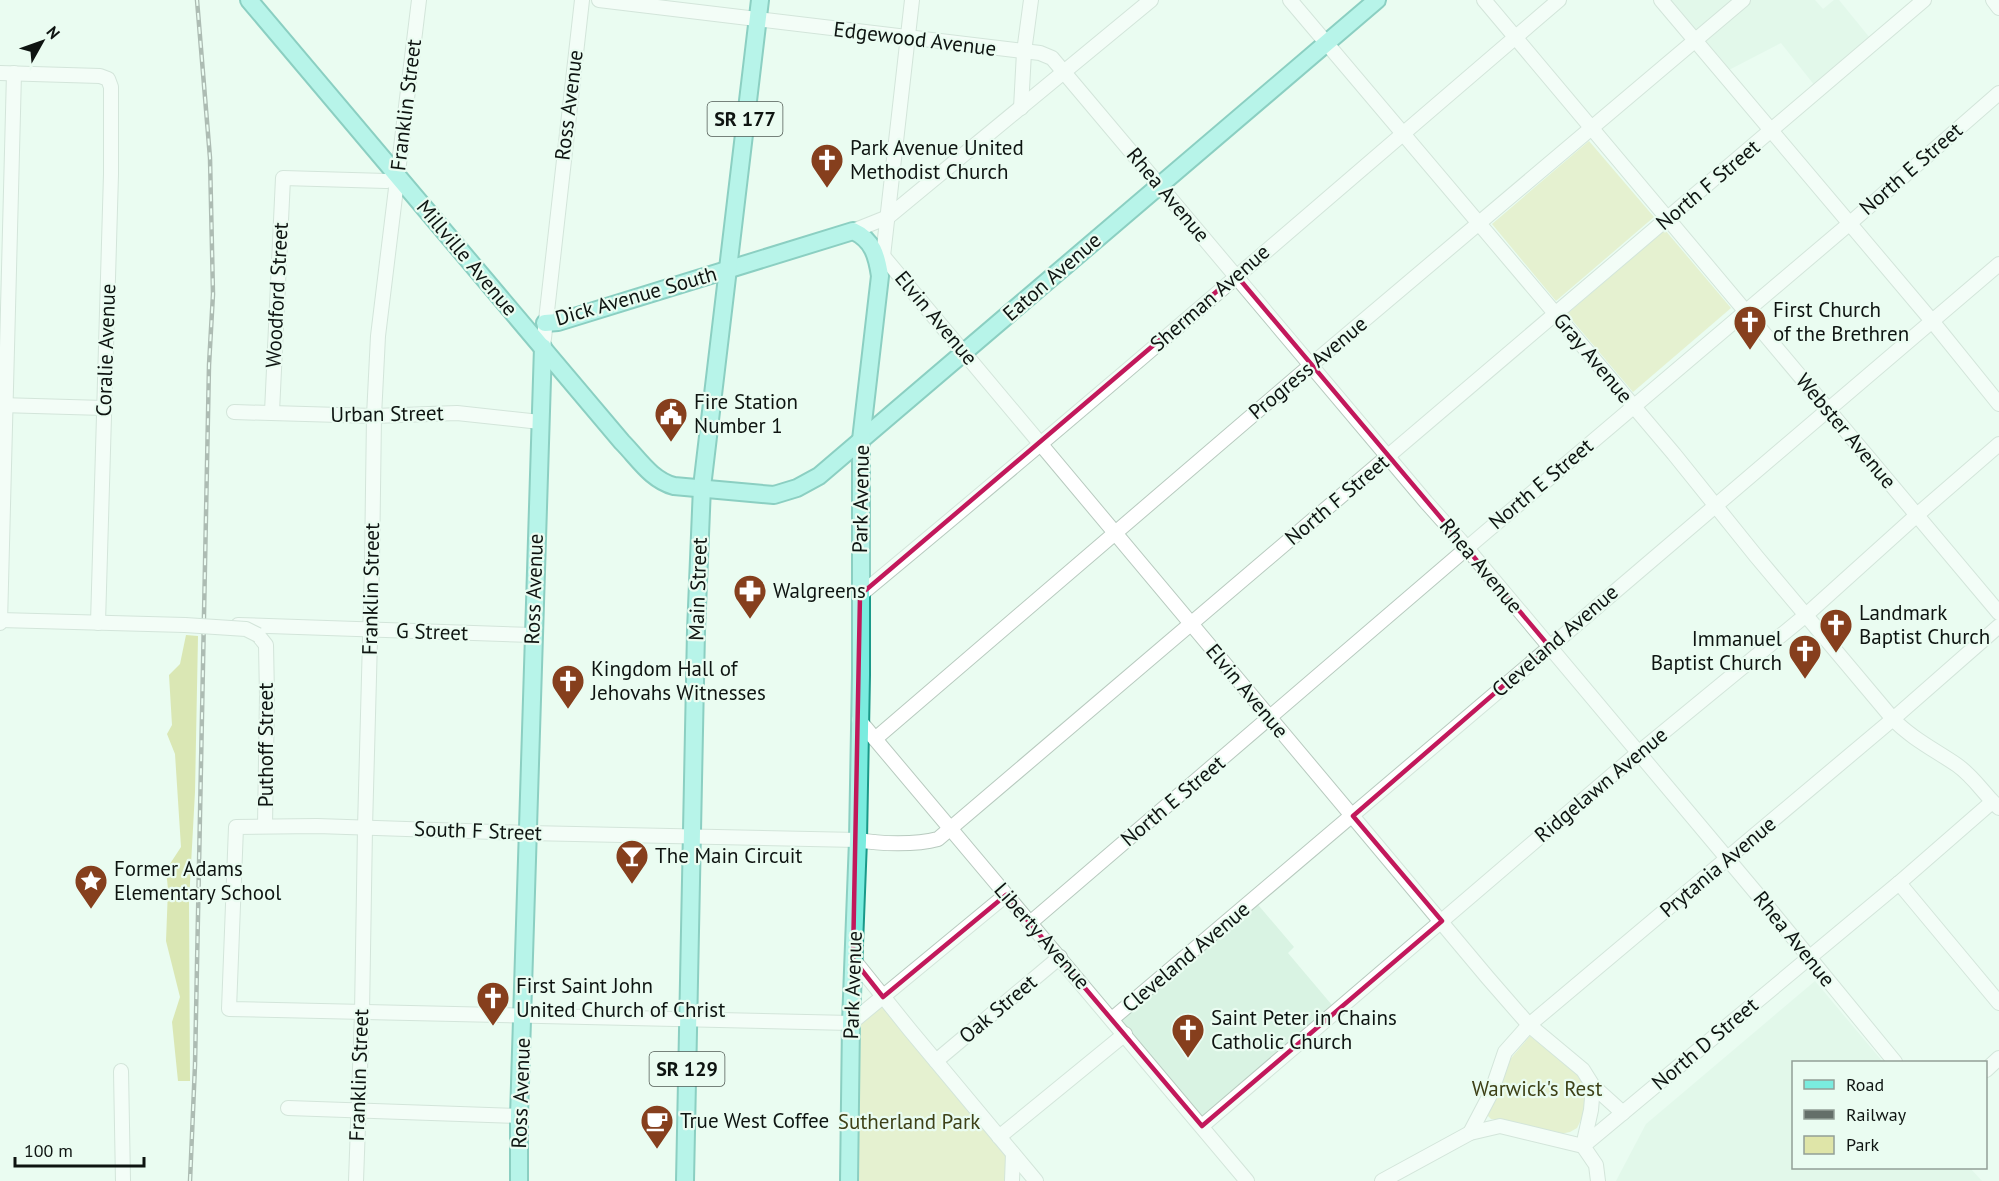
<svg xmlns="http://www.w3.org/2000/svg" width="1999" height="1181" font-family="'PT Sans',sans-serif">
<rect width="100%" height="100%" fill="#eafcf1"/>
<!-- built -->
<g fill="#d9f3e3">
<polygon points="1661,0 1815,0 1823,9 1834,0 1839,0 1874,43 1819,91 1781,43 1723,73"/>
<polygon points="1254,900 1294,947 1288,953 1337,1011 1202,1126 1112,1019"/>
<polygon points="1815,981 1883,1062 1794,1062 1794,1168 1970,1168 1982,1181 1616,1181 1646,1124"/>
</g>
<!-- green -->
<g fill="#dfe5a8">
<polygon points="1589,141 1654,217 1556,301 1492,224"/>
<polygon points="1665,230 1731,308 1633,392 1567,314"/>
<polygon points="883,997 1013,1154 1012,1181 849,1181 851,1023"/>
<polygon points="1530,1036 1576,1073 1589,1094 1585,1112 1577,1128 1570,1132 1560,1134 1507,1120 1491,1119 1487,1115 1506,1064"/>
</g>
<!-- forest -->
<polygon fill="#c7cf6a" points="186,635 198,636 195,792 189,901 190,1081 178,1081 172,1022 180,997 166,941 168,889 166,870 181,847 175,754 167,734 172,725 169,675 180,664"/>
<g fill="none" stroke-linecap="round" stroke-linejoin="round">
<!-- minor casing -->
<g stroke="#b8cabf" stroke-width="16">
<g id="minor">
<polyline points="599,0 1040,53 1052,58 1426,502 1460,540 1768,907 1895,1062"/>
<path d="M1290 0 1674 454 1756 556 1893 719C1911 738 1935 750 1957 765 1974 777 1984 794 1999 808"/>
<polyline points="1484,0 1999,613"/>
<polyline points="1661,0 1932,321 1999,404"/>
<polyline points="1993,0 1999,8"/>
<polyline points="0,73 100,76 108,79 111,87 111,174 98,623"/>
<polyline points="1021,108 1024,52 1031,0"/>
<polyline points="853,231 888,217 1151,0"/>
<polyline points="883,256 1488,978 1529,1025 1583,1070 1593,1086 1623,1113"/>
<polyline points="882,265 912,0"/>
<polyline points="543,347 582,0"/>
<polyline points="0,405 104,408"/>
<polyline points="234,412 374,416 457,413 540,422"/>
<polyline points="272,412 283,178 386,181 398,176"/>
<path d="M860 595C1096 400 1326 199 1559 0"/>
<polyline points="0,620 185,625"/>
<polyline points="0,623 14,73"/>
<polyline points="238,625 533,635"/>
<polyline points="258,635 266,645 267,696 265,826"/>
<polyline points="859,720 1247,1181"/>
<polyline points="875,739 1311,365 1743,0"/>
<polyline points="1899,883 1999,1003"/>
<path d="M1006 895 851 1023 229 1009 236 827 317 826 528 833 858 840C880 844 916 845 938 839L1924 0"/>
<polyline points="1030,923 1467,548 1849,224 1999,93"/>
<polyline points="853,959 910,1030 1036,1181"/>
<path d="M1112 1019C1409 769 1703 515 1999 264"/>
<polyline points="936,1061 1060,957"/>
<polyline points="1986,1070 1999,1058"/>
<polyline points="121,1071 123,1181"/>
<polyline points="1593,1086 1591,1110 1583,1146 1596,1165 1598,1181"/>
<polyline points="288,1108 519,1116"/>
<polyline points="1202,1126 1638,753 1806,615 1917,515 1999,444"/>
<polyline points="1470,1133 1491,1093 1505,1052 1529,1025 1893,719 1999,626"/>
<polyline points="999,1137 1125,1034"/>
<polyline points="1583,1146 1899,883 1992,802"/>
<polyline points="356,1181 362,1013 365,828 372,564 374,416 378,336 419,0"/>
<polyline points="1012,1181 1013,1154"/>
<polyline points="1382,1181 1470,1133 1500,1126 1583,1146"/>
</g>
</g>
<!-- major casing -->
<g stroke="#1a9989" stroke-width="20">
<g id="major">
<path d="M249 0 622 442C638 458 651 480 674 486L774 495 797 488 819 476 1377 0"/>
<path d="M545 323 558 322 853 231C873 240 877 256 880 276L861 440V675L858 840 851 1023 849 1181"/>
<polyline points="519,1181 519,1116 543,347"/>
<polyline points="685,1181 696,631 702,487 760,0"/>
</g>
</g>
<!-- minor -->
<use href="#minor" stroke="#fff" stroke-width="14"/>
<!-- major -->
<use href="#major" stroke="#7aecdf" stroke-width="16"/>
<!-- rail casing -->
<g stroke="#646f69" stroke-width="4.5">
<polyline id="rail" points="190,1181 195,1065 209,365 213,294 210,158 197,0"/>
</g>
<!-- rail -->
<use href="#rail" stroke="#eafcf1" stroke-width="2" stroke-dasharray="7" stroke-linecap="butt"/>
<!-- minor-bridge casing -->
<g stroke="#b8cabf" stroke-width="16" stroke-linecap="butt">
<polyline id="minor-bridge" points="185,625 246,629 258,635"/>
</g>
<!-- minor-bridge -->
<use href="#minor-bridge" stroke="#fff" stroke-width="14"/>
</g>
<!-- marked area -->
<path d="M0 0H1999V1181H0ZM1236 275 1549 646 1353 816 1442 921 1202 1126 1006 895 883 997 853 959 860 595Z" fill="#eafcf1" fill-opacity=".55" fill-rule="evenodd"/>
<path fill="none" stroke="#c2185b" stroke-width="4.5" stroke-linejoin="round" d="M1236 275 1549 646 1353 816 1442 921 1202 1126 1006 895 883 997 853 959 860 595Z"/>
<!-- icons -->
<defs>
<g id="church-pin" transform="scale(1.725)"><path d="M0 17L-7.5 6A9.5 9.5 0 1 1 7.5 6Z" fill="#863f1d" stroke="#eafcf1"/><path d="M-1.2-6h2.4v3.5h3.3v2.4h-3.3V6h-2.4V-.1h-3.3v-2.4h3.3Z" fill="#fff"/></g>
<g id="civic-pin" transform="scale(1.725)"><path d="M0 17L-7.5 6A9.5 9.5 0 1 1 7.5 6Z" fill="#863f1d" stroke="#eafcf1"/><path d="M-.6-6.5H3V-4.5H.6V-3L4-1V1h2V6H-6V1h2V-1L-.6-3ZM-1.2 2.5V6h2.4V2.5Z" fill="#fff"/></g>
<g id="pharmacy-pin" transform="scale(1.725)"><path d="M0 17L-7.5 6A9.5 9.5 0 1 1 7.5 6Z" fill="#863f1d" stroke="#eafcf1"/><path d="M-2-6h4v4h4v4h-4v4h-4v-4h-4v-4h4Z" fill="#fff"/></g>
<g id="bar-pin" transform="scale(1.725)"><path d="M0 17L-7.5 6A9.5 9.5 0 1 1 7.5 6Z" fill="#863f1d" stroke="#eafcf1"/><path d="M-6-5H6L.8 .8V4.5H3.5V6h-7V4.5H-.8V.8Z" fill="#fff"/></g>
<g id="sight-pin" transform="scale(1.725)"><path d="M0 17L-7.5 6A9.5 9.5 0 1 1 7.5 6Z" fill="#863f1d" stroke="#eafcf1"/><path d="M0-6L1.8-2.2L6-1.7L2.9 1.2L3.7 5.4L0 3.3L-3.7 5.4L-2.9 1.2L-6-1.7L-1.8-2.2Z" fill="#fff"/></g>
<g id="cafe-pin" transform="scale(1.725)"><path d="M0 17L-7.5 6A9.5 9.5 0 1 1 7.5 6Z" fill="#863f1d" stroke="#eafcf1"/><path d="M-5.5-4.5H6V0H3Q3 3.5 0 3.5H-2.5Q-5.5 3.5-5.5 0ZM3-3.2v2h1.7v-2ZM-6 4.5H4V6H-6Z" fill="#fff"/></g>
</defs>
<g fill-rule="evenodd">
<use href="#church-pin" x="827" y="160"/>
<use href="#church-pin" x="1750" y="322"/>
<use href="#civic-pin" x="671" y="414"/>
<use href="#pharmacy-pin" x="750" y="591"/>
<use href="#church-pin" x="1836" y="625"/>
<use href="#church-pin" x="1805" y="651"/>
<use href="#church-pin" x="568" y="681"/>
<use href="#bar-pin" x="632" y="856"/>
<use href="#sight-pin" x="91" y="881"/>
<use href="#church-pin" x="493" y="998"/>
<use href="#church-pin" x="1188" y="1030"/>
<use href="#cafe-pin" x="657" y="1121"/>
</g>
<g text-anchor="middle" stroke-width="4.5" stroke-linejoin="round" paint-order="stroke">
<!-- shield labels -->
<g fill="#eafcf1" stroke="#505a54" stroke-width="1.5">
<rect x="707.5" y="102" width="75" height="34" rx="4.5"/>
<rect x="649.5" y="1052" width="75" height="34" rx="4.5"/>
</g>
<g font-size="20" font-weight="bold" fill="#0e1411">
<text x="745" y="126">SR 177</text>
<text x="687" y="1076">SR 129</text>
</g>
<!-- street labels -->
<g font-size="21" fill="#0e1411" stroke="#eafcf1">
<text transform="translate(915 39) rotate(7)" y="7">Edgewood Avenue</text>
<text transform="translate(406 105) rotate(-83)" y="7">Franklin Street</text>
<text transform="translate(569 105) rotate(-83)" y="7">Ross Avenue</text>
<text transform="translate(1911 169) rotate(-41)" y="7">North E Street</text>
<text transform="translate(1708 185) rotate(-40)" y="7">North F Street</text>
<text transform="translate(1168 195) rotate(50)" y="7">Rhea Avenue</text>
<text transform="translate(467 258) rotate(50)" y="7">Millville Avenue</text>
<text transform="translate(1052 277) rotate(-41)" y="7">Eaton Avenue</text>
<text transform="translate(277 295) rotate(-87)" y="7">Woodford Street</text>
<text transform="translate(636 296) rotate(-16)" y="7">Dick Avenue South</text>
<text transform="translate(1210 298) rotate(-41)" y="7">Sherman Avenue</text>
<text transform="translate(936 318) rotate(50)" y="7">Elvin Avenue</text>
<text transform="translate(106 350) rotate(-88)" y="7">Coralie Avenue</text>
<text transform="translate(1593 358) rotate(50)" y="7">Gray Avenue</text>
<text transform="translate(1308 368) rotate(-40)" y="7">Progress Avenue</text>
<text transform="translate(387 414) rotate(-1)" y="7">Urban Street</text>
<text transform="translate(1846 431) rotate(50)" y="7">Webster Avenue</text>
<text transform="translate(1541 484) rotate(-40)" y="7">North E Street</text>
<text transform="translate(861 499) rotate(-89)" y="7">Park Avenue</text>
<text transform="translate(1337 500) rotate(-40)" y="7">North F Street</text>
<text transform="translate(1481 566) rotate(50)" y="7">Rhea Avenue</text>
<text transform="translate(371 589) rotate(-89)" y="7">Franklin Street</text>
<text transform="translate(534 589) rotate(-88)" y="7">Ross Avenue</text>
<text transform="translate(698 589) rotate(-88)" y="7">Main Street</text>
<text transform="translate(432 632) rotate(2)" y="7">G Street</text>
<text transform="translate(1555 641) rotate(-41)" y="7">Cleveland Avenue</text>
<text transform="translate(1247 691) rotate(50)" y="7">Elvin Avenue</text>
<text transform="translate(266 745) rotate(-90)" y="7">Puthoff Street</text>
<text transform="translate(1601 785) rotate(-40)" y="7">Ridgelawn Avenue</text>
<text transform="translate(1173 801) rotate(-40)" y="7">North E Street</text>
<text transform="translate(478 831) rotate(2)" y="7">South F Street</text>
<text transform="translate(1718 867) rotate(-40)" y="7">Prytania Avenue</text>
<text transform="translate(1042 936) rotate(49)" y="7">Liberty Avenue</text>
<text transform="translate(1794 939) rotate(51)" y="7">Rhea Avenue</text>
<text transform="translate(1186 957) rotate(-40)" y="7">Cleveland Avenue</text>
<text transform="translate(853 985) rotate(-88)" y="7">Park Avenue</text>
<text transform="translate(998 1009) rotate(-40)" y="7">Oak Street</text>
<text transform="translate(1705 1044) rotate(-40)" y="7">North D Street</text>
<text transform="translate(359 1075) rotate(-88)" y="7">Franklin Street</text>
<text transform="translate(521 1093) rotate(-88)" y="7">Ross Avenue</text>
</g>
<!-- poi labels -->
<g font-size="21" fill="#0e1411" stroke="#eafcf1" text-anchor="start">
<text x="850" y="155">Park Avenue United<tspan x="850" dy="24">Methodist Church</tspan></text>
<text x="1773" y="317">First Church<tspan x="1773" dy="24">of the Brethren</tspan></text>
<text x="694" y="409">Fire Station<tspan x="694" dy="24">Number 1</tspan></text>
<text x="773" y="598">Walgreens</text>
<text x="1859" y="620">Landmark<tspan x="1859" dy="24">Baptist Church</tspan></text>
<text x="1782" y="646" text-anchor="end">Immanuel<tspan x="1782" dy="24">Baptist Church</tspan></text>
<text x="591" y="676">Kingdom Hall of<tspan x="591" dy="24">Jehovahs Witnesses</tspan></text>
<text x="655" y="863">The Main Circuit</text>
<text x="114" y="876">Former Adams<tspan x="114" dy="24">Elementary School</tspan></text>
<text x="516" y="993">First Saint John<tspan x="516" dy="24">United Church of Christ</tspan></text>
<text x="1211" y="1025">Saint Peter in Chains<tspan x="1211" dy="24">Catholic Church</tspan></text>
<text x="680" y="1128">True West Coffee</text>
</g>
<!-- park labels -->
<g font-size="21" fill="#3e4117" stroke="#eafcf1">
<text x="1537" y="1096">Warwick's Rest</text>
<text x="909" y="1129">Sutherland Park</text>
</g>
</g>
<!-- legend -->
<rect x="1792" y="1061" width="195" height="108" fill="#eafcf1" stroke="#929f97" stroke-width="1.5"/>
<rect x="1804" y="1080" width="30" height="9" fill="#7aecdf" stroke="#929f97" stroke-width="1.5"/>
<text x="1846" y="1091" font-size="18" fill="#0e1411">Road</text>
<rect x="1804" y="1110" width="30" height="9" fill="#646f69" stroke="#929f97" stroke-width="1.5"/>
<text x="1846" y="1121" font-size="18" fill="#0e1411">Railway</text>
<rect x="1804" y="1136" width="30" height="18" fill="#dfe5a8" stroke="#929f97" stroke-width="1.5"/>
<text x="1846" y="1151" font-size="18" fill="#0e1411">Park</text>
<!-- north arrow -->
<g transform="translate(42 42) rotate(50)" stroke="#eafcf1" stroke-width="4.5" paint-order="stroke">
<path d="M0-4.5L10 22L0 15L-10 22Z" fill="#0e1411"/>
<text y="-9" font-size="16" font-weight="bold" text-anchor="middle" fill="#0e1411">N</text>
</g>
<!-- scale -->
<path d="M15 1157v9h129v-9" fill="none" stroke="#0e1411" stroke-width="3"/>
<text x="24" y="1157" font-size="18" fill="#0e1411" stroke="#eafcf1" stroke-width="4.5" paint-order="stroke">100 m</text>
</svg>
